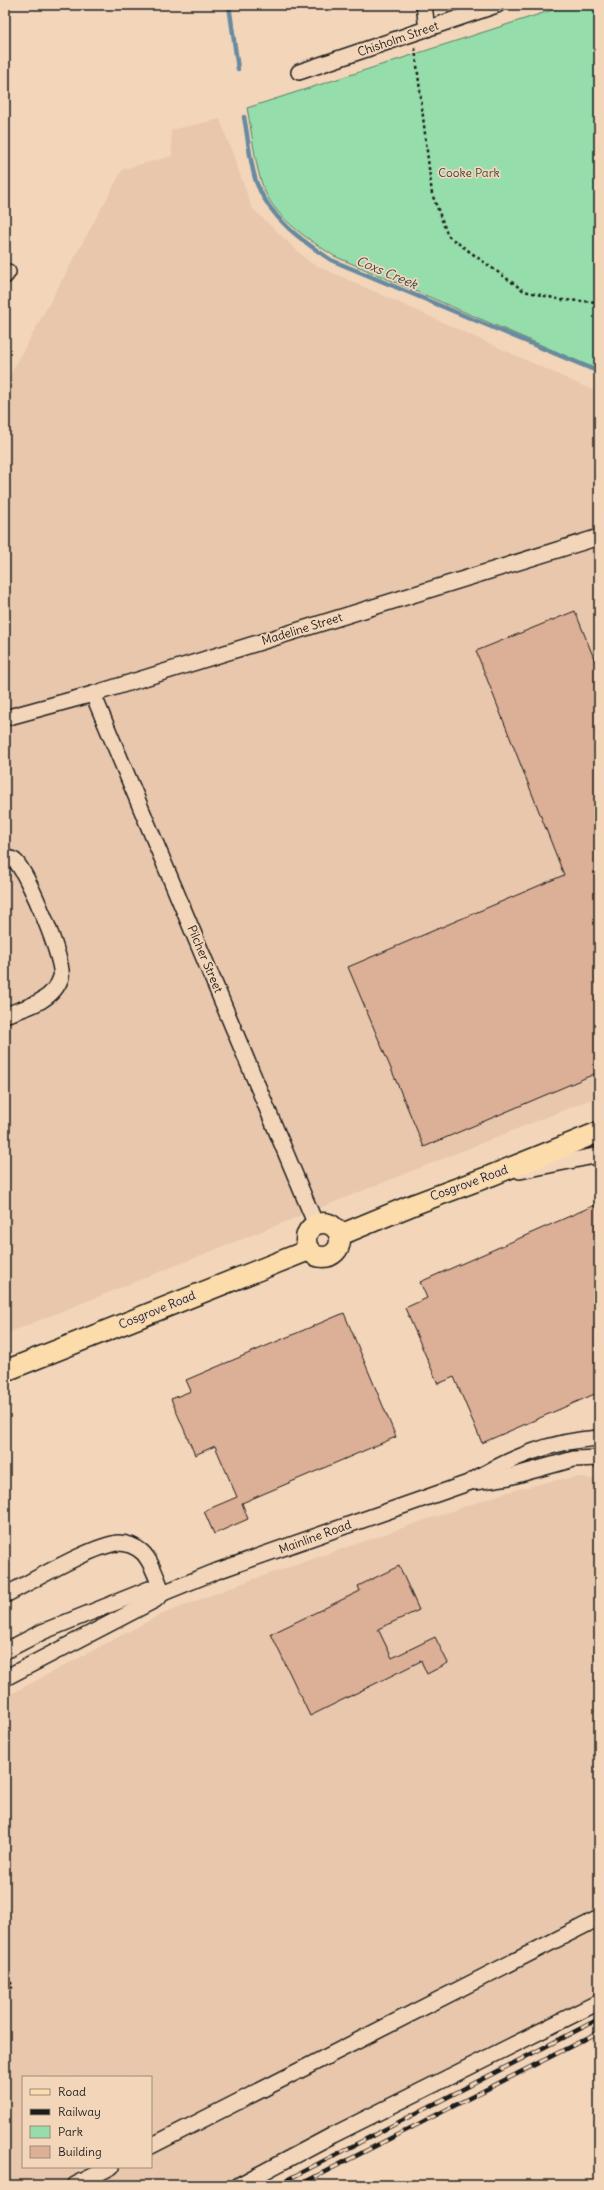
<svg xmlns="http://www.w3.org/2000/svg" width="604" height="2190" font-family="Delius,sans-serif">
<rect width="100%" height="100%" fill="#f3d6ba"/>
<filter id="ink" filterUnits="userSpaceOnUse"><feTurbulence type="fractalNoise" baseFrequency=".025" numOctaves="2"/><feDisplacementMap in="SourceGraphic" scale="8" xChannelSelector="R" yChannelSelector="G"/><feConvolveMatrix kernelMatrix="1 2 1 2 8 2 1 2 1" color-interpolation-filters="sRGB"/></filter>
<g filter="url(#ink)">
<!-- built -->
<g fill="#e8c7ad" fill-rule="evenodd">
<polygon points="220,119 252,208 309,262 599,393 599,1096 5,1334 5,384 123,169 172,156 171,130"/>
<path d="M580 1477 599 1480V1992L222 2185H5V1697L160 1615 245 1582 507 1492 556 1480ZM23 2077H151V2167H23Z"/>
</g>
<!-- green -->
<path fill="#95ddab" stroke="#587c64" d="M568 5H599V370L334 256C305 237 271 216 261 181 254 158 252 132 247 108Z"/>
<g fill="none" stroke-linecap="round" stroke-linejoin="round">
<!-- stream -->
<g stroke="#678aa1" stroke-width="4.5">
<polyline points="229,5 238,69"/>
<path d="M244 117C248 136 250 166 257 184 271 219 301 240 331 260L599 372"/>
</g>
</g>
<!-- building -->
<g fill="#dcaf97" stroke="#1c1c1c">
<polygon points="575,611 599,671 599,1072 424,1147 348,967 564,875 476,651"/>
<polygon points="595,1205 599,1215 597,1393 482,1443 454,1377 438,1384 405,1308 427,1298 420,1282"/>
<polygon points="344,1313 396,1437 242,1503 248,1519 214,1534 204,1511 237,1497 215,1446 195,1455 171,1399 191,1391 186,1380"/>
<polygon points="399,1566 419,1610 378,1629 392,1658 435,1637 448,1663 427,1674 421,1661 310,1716 271,1634 360,1591 358,1586"/>
</g>
<g fill="none" stroke-linecap="round" stroke-linejoin="round">
<!-- minor casing -->
<g stroke="#1c1c1c" stroke-width="18">
<g id="minor">
<polyline points="424,5 427,29"/>
<polyline points="299,72 497,5"/>
<polyline points="5,276 8,272"/>
<polyline points="93,694 316,1225"/>
<polyline points="5,718 93,694 599,537"/>
<path d="M5 858C9 858 13 859 16 862 28 875 65 961 61 977 54 1001 25 1008 5 1015"/>
<polyline points="520,1171 599,1155"/>
<polyline points="475,1482 509,1477 574,1459 599,1458"/>
<path d="M5 1595C29 1583 95 1544 119 1543 127 1543 136 1547 142 1552 152 1561 157 1580 163 1593"/>
<polyline points="5,1651 42,1632 149,1589 163,1593"/>
<path d="M5 1678 155 1600 163 1593 217 1571 468 1483C510 1458 550 1441 599 1438"/>
<polyline points="151,2146 599,1918"/>
<polyline points="75,2185 111,2167"/>
<polyline points="239,2185 333,2135 599,2002"/>
</g>
</g>
<!-- major casing -->
<g stroke="#1c1c1c" stroke-width="23">
<g id="major">
<circle cx="323" cy="1240" r="17"/>
<polyline points="340,1235 415,1204 490,1176 599,1132"/>
<polyline points="5,1371 309,1250"/>
</g>
</g>
<!-- path -->
<g stroke="#1c1c1c" stroke-width="2.5" stroke-dasharray="3 3" stroke-linecap="butt">
<polyline points="415,48 432,194 448,236 524,291 562,300 599,302"/>
<polyline points="5,1971 13,1987 5,1991"/>
</g>
<!-- minor -->
<use href="#minor" stroke="#f3d6ba" stroke-width="15"/>
<!-- major -->
<use href="#major" stroke="#fddcac" stroke-width="20"/>
<!-- rail casing -->
<g stroke="#1c1c1c" stroke-width="4.5">
<g id="rail">
<polyline points="277,2185 599,2019"/>
<polyline points="299,2185 599,2032"/>
</g>
</g>
<!-- rail -->
<use href="#rail" stroke="#f3d6ba" stroke-width="3" stroke-dasharray="9" stroke-linecap="butt"/>
</g>
</g>
<g text-anchor="middle" stroke-width="3.5" stroke-linejoin="round" paint-order="stroke">
<!-- street labels -->
<g font-size="12" fill="#1c1c1c" stroke="#f3d6ba">
<text transform="translate(398 39) rotate(-19)" y="4">Chisholm Street</text>
<text transform="translate(302 629) rotate(-17)" y="4">Madeline Street</text>
<text transform="translate(205 959) rotate(67)" y="4">Pilcher Street</text>
<text transform="translate(469 1183) rotate(-20)" y="4">Cosgrove Road</text>
<text transform="translate(157 1310) rotate(-22)" y="4">Cosgrove Road</text>
<text transform="translate(315 1537) rotate(-20)" y="4">Mainline Road</text>
</g>
<!-- park labels -->
<g font-size="12" fill="#3a4c40" stroke="#f3d6ba">
<text x="469" y="177">Cooke Park</text>
</g>
<!-- water labels -->
<g font-size="13" font-style="italic" fill="#3b4a53" stroke="#f3d6ba">
<text transform="translate(387 272) rotate(23)" y="5">Coxs Creek</text>
</g>
</g>
<!-- margin -->
<rect width="604" height="2190" fill="none" stroke="#f3d6ba" stroke-width="20"/>
<rect x="10" y="10" width="584" height="2170" fill="none" stroke="#1c1c1c" stroke-width="1.5" filter="url(#ink)"/>
<!-- legend -->
<rect x="22" y="2076" width="130" height="92" fill="#f3d6ba" stroke="#9d8c7b"/>
<rect x="30" y="2089" width="20" height="6" fill="#fddcac" stroke="#9d8c7b"/>
<text x="58" y="2096" font-size="12" fill="#1c1c1c">Road</text>
<rect x="30" y="2109" width="20" height="6" fill="#1c1c1c" stroke="#9d8c7b"/>
<text x="58" y="2116" font-size="12" fill="#1c1c1c">Railway</text>
<rect x="30" y="2126" width="20" height="12" fill="#95ddab" stroke="#9d8c7b"/>
<text x="58" y="2136" font-size="12" fill="#1c1c1c">Park</text>
<rect x="30" y="2146" width="20" height="12" fill="#dcaf97" stroke="#9d8c7b"/>
<text x="58" y="2156" font-size="12" fill="#1c1c1c">Building</text>
</svg>
